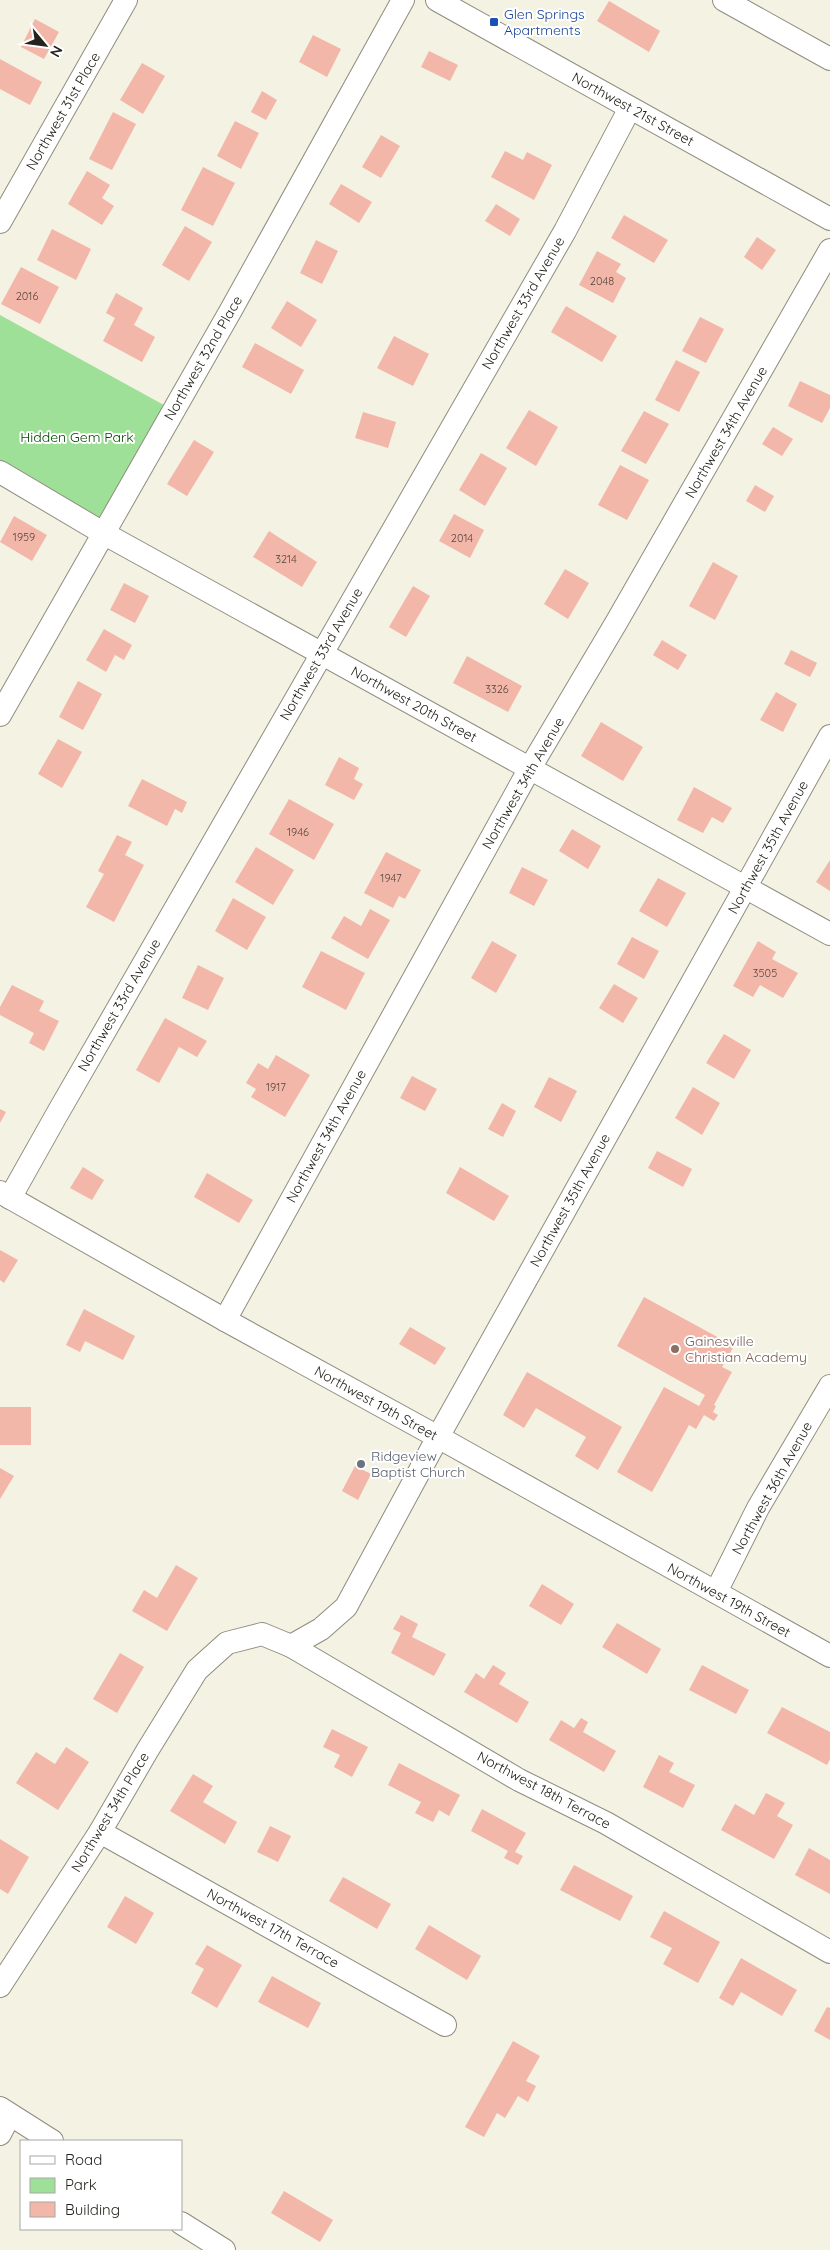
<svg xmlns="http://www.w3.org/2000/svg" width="830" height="2250" font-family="Quicksand,sans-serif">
<rect width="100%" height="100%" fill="#f4f2e3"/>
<!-- green -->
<polygon fill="#9fe098" points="0,315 173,410 103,533 0,472"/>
<!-- building -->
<g fill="#f3b7a9">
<polygon points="609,1 660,31 649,52 597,21"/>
<polygon points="35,19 59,32 44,59 21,47"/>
<polygon points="313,35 341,49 327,77 299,62"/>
<polygon points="429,51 458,65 450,81 421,67"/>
<polygon points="0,59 42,82 30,105 0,89"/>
<polygon points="142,63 165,76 143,114 120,100"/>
<polygon points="262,91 277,100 266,120 251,112"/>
<polygon points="113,112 136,124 112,170 89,159"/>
<polygon points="235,121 259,133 241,169 217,156"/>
<polygon points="381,135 400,146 381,178 362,167"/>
<polygon points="505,151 523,160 527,152 552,165 534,200 491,177"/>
<polygon points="203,167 235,183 213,226 181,210"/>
<polygon points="87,171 110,185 102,198 114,206 102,225 68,204"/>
<polygon points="341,184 372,202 359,223 329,204"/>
<polygon points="496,204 520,219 510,236 485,221"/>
<polygon points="624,215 668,240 654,263 611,238"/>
<polygon points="185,226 212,242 189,281 162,265"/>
<polygon points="52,229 91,249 76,280 37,260"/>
<polygon points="757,237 776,250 762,270 744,257"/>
<polygon points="316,240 338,251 322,284 300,273"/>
<polygon points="597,251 621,264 616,272 626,278 613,303 579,285"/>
<polygon points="21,267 59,287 40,324 1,304"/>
<polygon points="116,293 143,308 134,325 155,337 142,362 103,341 115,318 106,313"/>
<polygon points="287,301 317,320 301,347 271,328"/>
<polygon points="566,306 617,336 602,362 551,332"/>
<polygon points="700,317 724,329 706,363 682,351"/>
<polygon points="394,336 429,354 413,386 377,368"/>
<polygon points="255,343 304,370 291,394 242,367"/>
<polygon points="676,360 700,372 679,412 655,400"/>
<polygon points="800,381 830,395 830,408 822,423 788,406"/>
<polygon points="529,410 558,427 536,466 506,448"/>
<polygon points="644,411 669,424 646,464 621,451"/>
<polygon points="363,412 396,422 388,448 355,438"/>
<polygon points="773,427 793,439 782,456 762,444"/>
<polygon points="194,440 214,452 187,496 167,484"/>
<polygon points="481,453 507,468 485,506 459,490"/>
<polygon points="620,465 649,480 627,520 598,505"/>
<polygon points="755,485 774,496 765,512 746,501"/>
<polygon points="454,514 484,530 470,558 439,541"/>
<polygon points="14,516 47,535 32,561 0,542"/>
<polygon points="269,531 317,562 302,587 253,557"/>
<polygon points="713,562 738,576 715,620 689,606"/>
<polygon points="565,569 589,583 568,619 544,604"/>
<polygon points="124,583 149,596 135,623 110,610"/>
<polygon points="413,586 430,596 406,637 389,627"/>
<polygon points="104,629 132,645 124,660 115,655 106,672 86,660"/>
<polygon points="662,640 687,655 678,670 653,655"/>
<polygon points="791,650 817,663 810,677 784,664"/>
<polygon points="467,656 522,686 508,712 453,683"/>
<polygon points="78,681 102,694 83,730 59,717"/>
<polygon points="776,692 797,704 783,732 760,720"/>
<polygon points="601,722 643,747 623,781 581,756"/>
<polygon points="58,739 82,752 62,788 38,774"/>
<polygon points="339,757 359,768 354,779 363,784 354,800 325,785"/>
<polygon points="142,779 187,802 182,813 175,809 167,826 128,806"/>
<polygon points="694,787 732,808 723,823 712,817 703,833 677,820"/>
<polygon points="289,799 334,824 314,860 269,834"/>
<polygon points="572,829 601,846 588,869 559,851"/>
<polygon points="117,835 132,842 125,855 144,865 114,922 86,907 104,874 98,871"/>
<polygon points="256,847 294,870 273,905 235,882"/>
<polygon points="386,852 421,870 405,899 399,896 393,908 364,893"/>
<polygon points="830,860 830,891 816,882"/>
<polygon points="522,867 548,880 534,906 509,893"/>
<polygon points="658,878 686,893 667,927 639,911"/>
<polygon points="233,898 266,917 247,950 215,931"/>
<polygon points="370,909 390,920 368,959 331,938 344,916 361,926"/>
<polygon points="632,937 659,951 644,979 617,964"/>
<polygon points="492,941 517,955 496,993 471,978"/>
<polygon points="758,941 776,952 772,959 798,973 783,998 760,985 753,997 733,986"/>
<polygon points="321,951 365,973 346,1010 302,987"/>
<polygon points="198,965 224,978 208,1010 182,998"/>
<polygon points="614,984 638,998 623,1023 599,1008"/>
<polygon points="12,985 44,1001 39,1011 59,1021 44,1051 29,1043 34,1033 0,1015 0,1007"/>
<polygon points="165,1018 207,1041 197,1057 179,1047 159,1083 136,1070"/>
<polygon points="724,1034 751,1050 734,1079 706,1063"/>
<polygon points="276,1055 310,1075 285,1117 251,1097 256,1089 246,1083 258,1063 268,1069"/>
<polygon points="412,1076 437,1089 425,1111 400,1098"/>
<polygon points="549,1077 577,1091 561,1122 534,1107"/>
<polygon points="693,1087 720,1103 702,1135 675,1118"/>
<polygon points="502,1103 516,1111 503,1137 488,1129"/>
<polygon points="0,1109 6,1112 0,1123"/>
<polygon points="657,1151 692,1169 683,1187 648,1168"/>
<polygon points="83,1167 104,1180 92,1200 70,1188"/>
<polygon points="460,1167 509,1196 494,1221 446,1193"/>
<polygon points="207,1173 253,1200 239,1223 194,1197"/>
<polygon points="0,1250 18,1260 4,1283 0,1280"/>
<polygon points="644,1297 734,1346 722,1367 732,1372 714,1405 716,1406 713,1412 718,1415 714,1421 704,1415 696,1429 689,1425 652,1492 617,1472 664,1387 699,1406 705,1395 617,1346"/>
<polygon points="84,1309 135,1336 123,1360 85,1341 80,1352 66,1345"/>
<polygon points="410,1327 446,1348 435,1365 399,1344"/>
<polygon points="527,1372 622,1427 598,1470 575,1456 586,1437 536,1408 524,1428 503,1415"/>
<rect x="0" y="1407" width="31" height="38"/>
<polygon points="355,1466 371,1474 358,1500 342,1491"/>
<polygon points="0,1468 14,1476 0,1499"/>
<polygon points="176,1565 198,1578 167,1631 132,1611 144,1590 157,1598"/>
<polygon points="542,1584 574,1604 561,1625 529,1606"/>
<polygon points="401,1615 418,1624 412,1637 446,1654 434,1676 391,1653 401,1633 393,1629"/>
<polygon points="617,1623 661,1649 647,1674 602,1647"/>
<polygon points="120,1653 144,1667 117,1713 93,1699"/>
<polygon points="493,1665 506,1673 499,1684 529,1702 517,1723 464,1692 476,1673 484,1679"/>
<polygon points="702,1665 749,1690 736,1714 689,1690"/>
<polygon points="782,1707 830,1732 830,1759 827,1765 767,1733"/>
<polygon points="581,1718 588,1722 583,1732 616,1751 604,1772 549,1740 561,1720 574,1728"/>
<polygon points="332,1729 368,1747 352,1777 334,1767 340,1755 323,1747"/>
<polygon points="66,1747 89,1762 58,1810 16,1783 36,1752 55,1764"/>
<polygon points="659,1755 674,1763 669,1772 695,1785 683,1808 643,1787"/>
<polygon points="399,1763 460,1795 449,1816 439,1810 433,1822 415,1813 421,1802 388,1785"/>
<polygon points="193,1774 213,1786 203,1802 237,1822 225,1844 170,1811"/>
<polygon points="766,1793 785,1803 777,1816 793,1825 774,1859 721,1830 735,1804 754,1815"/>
<polygon points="482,1809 526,1833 515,1852 523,1856 518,1865 504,1858 508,1851 471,1831"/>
<polygon points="270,1826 291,1836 278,1862 257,1852"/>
<polygon points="0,1839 29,1857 8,1894 0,1889"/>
<polygon points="809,1848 830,1860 830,1894 795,1875"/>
<polygon points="574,1865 633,1896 620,1921 560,1890"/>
<polygon points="343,1877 391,1904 377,1929 329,1901"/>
<polygon points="125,1896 154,1913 136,1944 107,1927"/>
<polygon points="664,1911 720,1942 698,1983 663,1964 672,1948 650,1937"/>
<polygon points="429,1925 481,1956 467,1980 415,1949"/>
<polygon points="207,1945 242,1965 217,2008 191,1993 204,1969 195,1964"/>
<polygon points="741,1958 797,1990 782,2016 741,1992 733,2006 719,1998"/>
<polygon points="272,1976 321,2003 308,2028 258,2002"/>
<polygon points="827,2007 830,2008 830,2040 814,2031"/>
<polygon points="513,2041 540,2056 526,2081 536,2086 528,2102 518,2096 505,2118 497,2113 484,2137 465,2127"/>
<polygon points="284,2191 333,2220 320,2242 271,2213"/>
</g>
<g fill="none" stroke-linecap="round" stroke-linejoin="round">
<!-- minor casing -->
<g stroke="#8f8c7f" stroke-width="24">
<g id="minor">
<polyline points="437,0 830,219"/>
<polyline points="724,0 830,59"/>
<polyline points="0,222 126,0"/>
<polyline points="0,472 103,533 830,934"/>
<polyline points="0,715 231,310 403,0"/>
<polyline points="0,1192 225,1320 438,1437 830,1656"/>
<polyline points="10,1198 56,1116 565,231 630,108"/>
<polyline points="225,1320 530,768 616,623 830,250"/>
<polyline points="716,1592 758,1508 830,1386"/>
<polyline points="291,1646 321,1629 346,1607 438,1437 830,736"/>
<polyline points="100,1832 445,2025"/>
<polyline points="0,1986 100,1832 147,1751 197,1670 227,1643 262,1634 291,1646 519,1780 606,1823 830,1952"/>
<polyline points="0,2108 52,2141"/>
<polyline points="0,2134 10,2115"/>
<polyline points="181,2223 224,2250"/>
</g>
</g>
<!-- minor -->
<use href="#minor" stroke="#fff" stroke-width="22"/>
</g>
<!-- markers -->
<rect fill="#1a4fb4" stroke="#fff" stroke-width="2" x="489" y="17" width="10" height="10" rx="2.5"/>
<circle fill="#8d6e63" stroke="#fff" stroke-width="2" cx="675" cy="1349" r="5"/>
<circle fill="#6b7280" stroke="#fff" stroke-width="2" cx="361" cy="1464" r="5"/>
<g text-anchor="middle" stroke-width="4" stroke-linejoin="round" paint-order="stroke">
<!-- number labels -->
<g font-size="11" fill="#57473f">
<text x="602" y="285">2048</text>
<text x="27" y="300">2016</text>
<text x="24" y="541">1959</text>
<text x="462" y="542">2014</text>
<text x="286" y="563">3214</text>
<text x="497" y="693">3326</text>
<text x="298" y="836">1946</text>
<text x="391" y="882">1947</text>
<text x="765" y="977">3505</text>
<text x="276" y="1091">1917</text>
</g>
<!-- transit labels -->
<g font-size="14" fill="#164399" stroke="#fff" text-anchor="start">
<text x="504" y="19">Glen Springs<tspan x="504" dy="16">Apartments</tspan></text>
</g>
<!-- street labels -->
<g font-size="14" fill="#23221c" stroke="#fff">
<text transform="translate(633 109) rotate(29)" y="5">Northwest 21st Street</text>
<text transform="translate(63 111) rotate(-60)" y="5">Northwest 31st Place</text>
<text transform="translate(523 303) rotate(-60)" y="5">Northwest 33rd Avenue</text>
<text transform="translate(203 358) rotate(-60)" y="5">Northwest 32nd Place</text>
<text transform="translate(726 432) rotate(-60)" y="5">Northwest 34th Avenue</text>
<text transform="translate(321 654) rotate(-60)" y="5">Northwest 33rd Avenue</text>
<text transform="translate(414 704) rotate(29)" y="5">Northwest 20th Street</text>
<text transform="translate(523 783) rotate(-60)" y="5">Northwest 34th Avenue</text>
<text transform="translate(768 847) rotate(-61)" y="5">Northwest 35th Avenue</text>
<text transform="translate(119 1005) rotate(-60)" y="5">Northwest 33rd Avenue</text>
<text transform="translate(326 1136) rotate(-61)" y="5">Northwest 34th Avenue</text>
<text transform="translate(570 1200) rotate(-61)" y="5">Northwest 35th Avenue</text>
<text transform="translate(376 1403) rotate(29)" y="5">Northwest 19th Street</text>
<text transform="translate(772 1488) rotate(-61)" y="5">Northwest 36th Avenue</text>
<text transform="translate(729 1600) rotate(29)" y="5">Northwest 19th Street</text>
<text transform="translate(544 1790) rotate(28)" y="5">Northwest 18th Terrace</text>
<text transform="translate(110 1812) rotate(-59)" y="5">Northwest 34th Place</text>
<text transform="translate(273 1928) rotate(29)" y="5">Northwest 17th Terrace</text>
</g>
<!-- park labels -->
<g font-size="14" fill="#024b00" stroke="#fff">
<text x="77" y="442">Hidden Gem Park</text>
</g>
<!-- education labels -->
<g font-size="14" fill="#785e54" stroke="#fff" text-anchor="start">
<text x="685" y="1346">Gainesville<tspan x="685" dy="16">Christian Academy</tspan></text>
</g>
<!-- worship labels -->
<g font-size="14" fill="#5b616d" stroke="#fff" text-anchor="start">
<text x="371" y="1461">Ridgeview<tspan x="371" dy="16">Baptist Church</tspan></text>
</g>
</g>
<!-- legend -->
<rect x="20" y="2140" width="162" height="90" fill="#ffffff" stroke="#a7a7a4"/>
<rect x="30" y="2156" width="25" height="8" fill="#ffffff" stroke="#a7a7a4"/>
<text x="65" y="2165" font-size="15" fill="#23221c">Road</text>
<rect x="30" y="2178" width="25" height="15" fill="#9fe098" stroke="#a7a7a4"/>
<text x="65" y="2190" font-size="15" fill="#23221c">Park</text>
<rect x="30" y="2202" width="25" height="15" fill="#f3b7a9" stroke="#a7a7a4"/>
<text x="65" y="2215" font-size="15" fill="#23221c">Building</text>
<!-- north arrow -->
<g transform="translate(45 45) rotate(119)" stroke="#ffffff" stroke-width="4" paint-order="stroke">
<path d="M0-4L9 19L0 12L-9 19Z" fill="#23221c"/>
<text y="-8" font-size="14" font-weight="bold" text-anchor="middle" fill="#23221c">N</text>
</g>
</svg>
